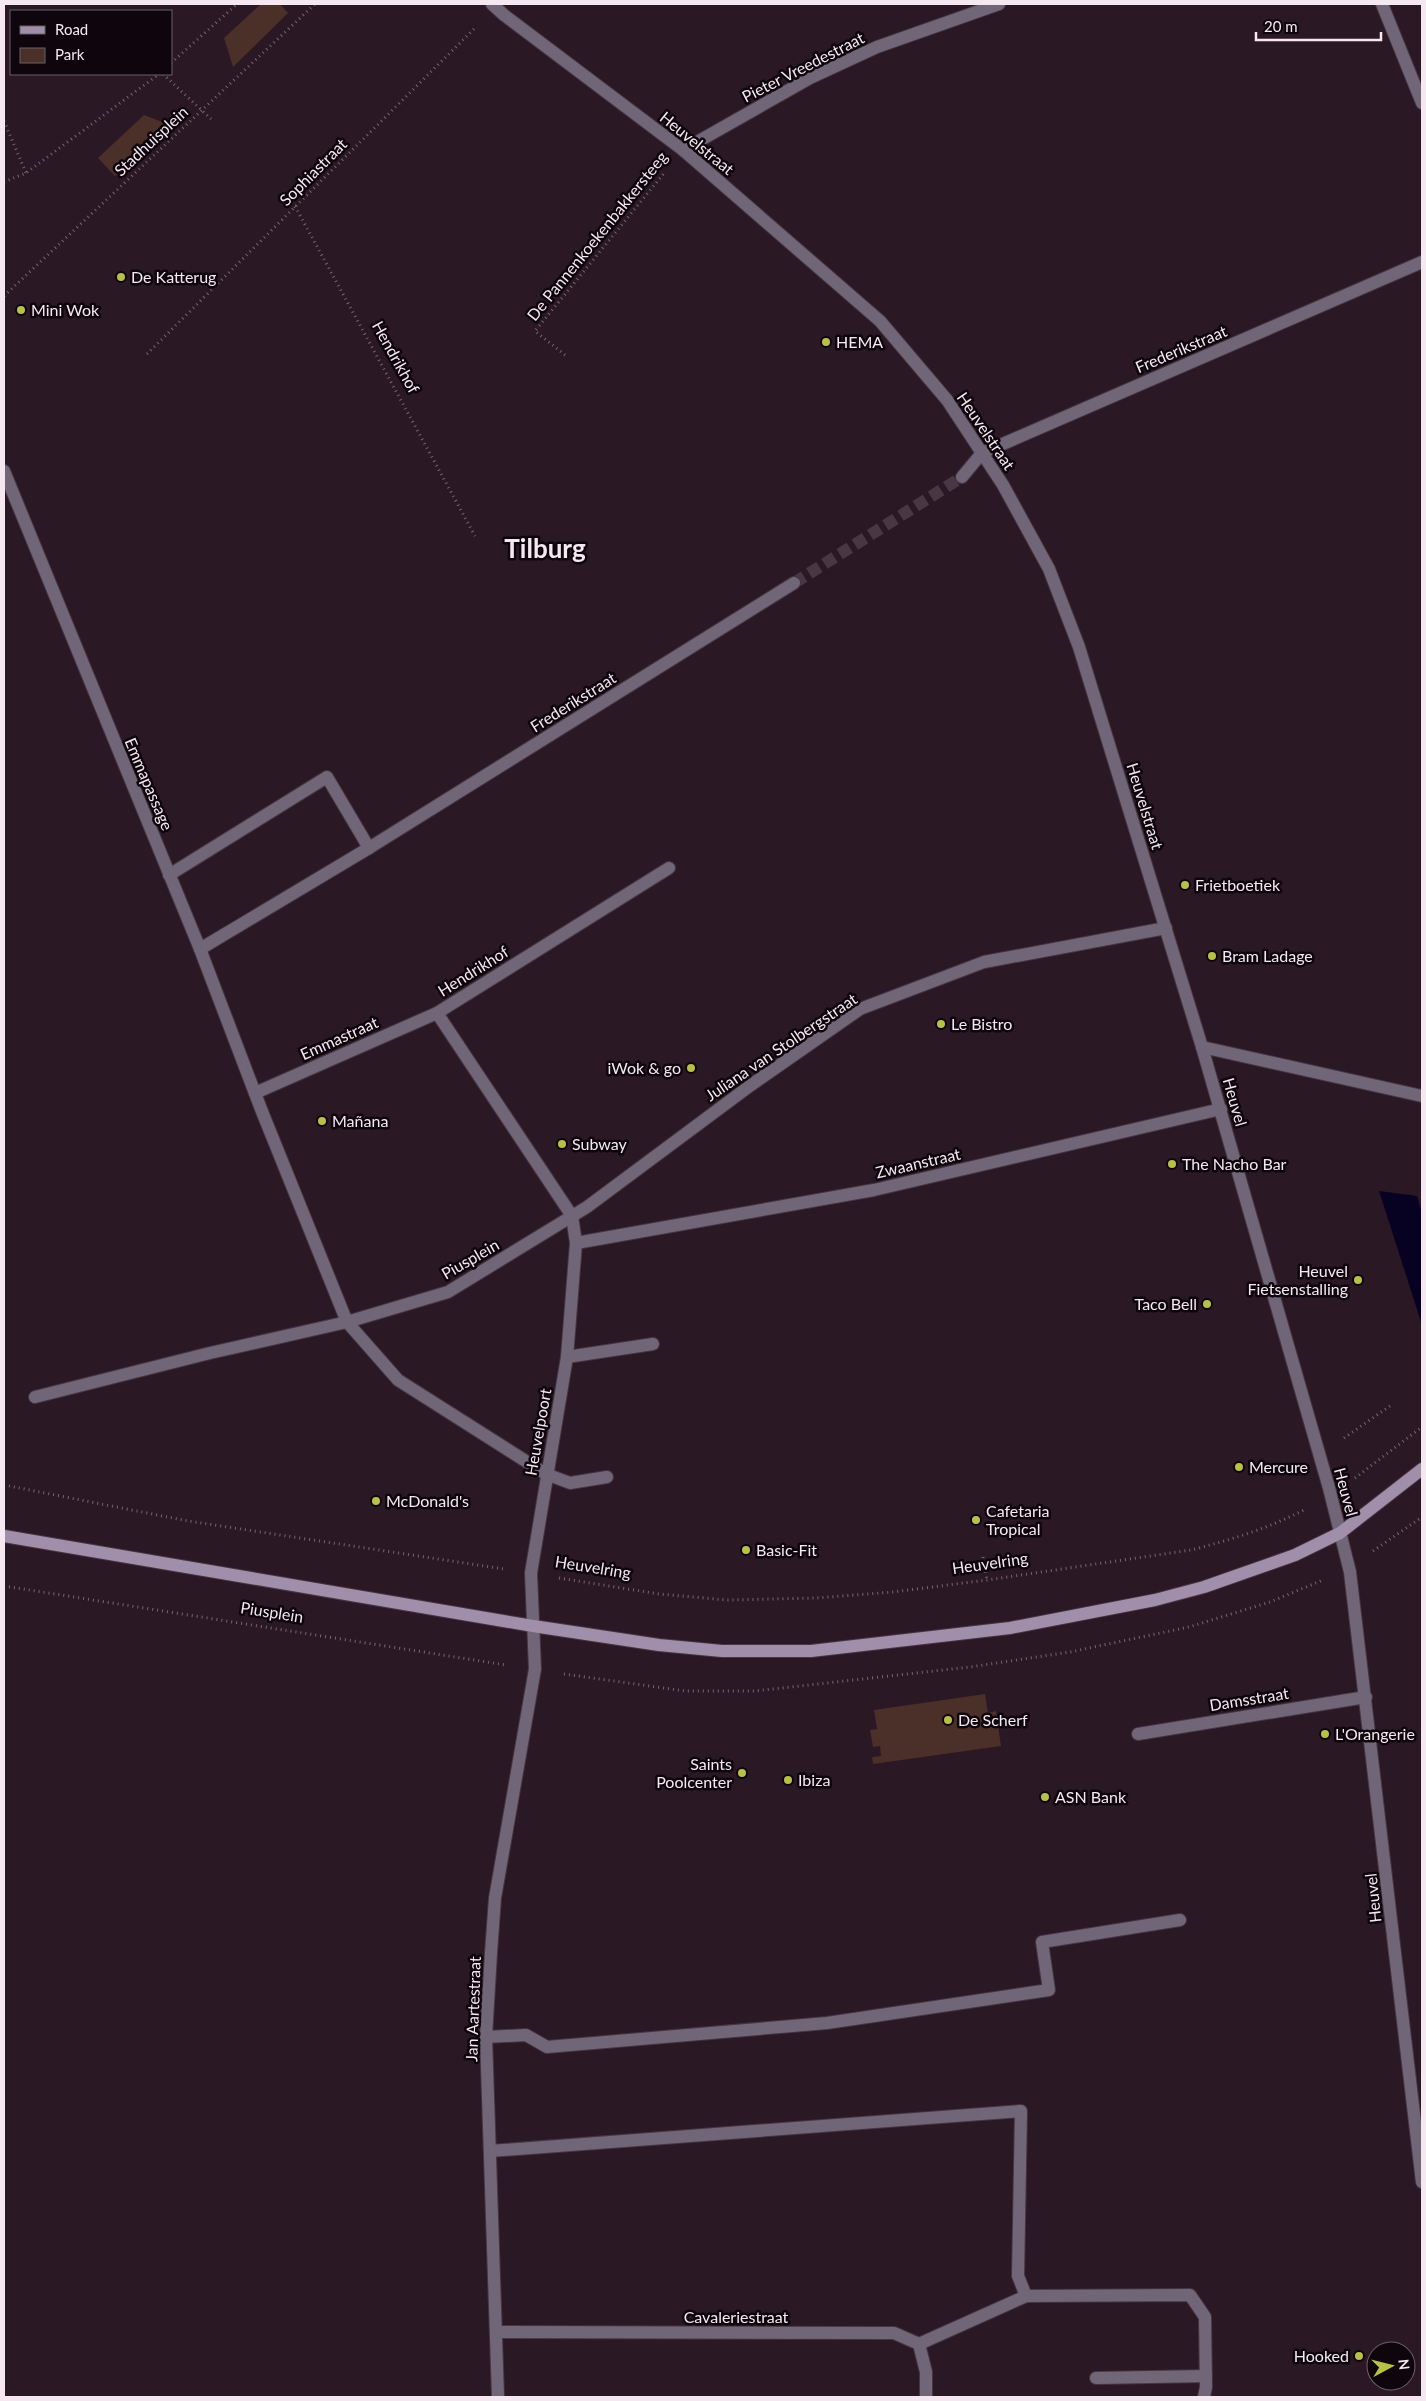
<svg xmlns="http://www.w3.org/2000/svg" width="1426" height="2401" font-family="Lato,sans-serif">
<rect width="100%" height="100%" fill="#2b1825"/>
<!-- green -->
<g fill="#4b2f29">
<polygon points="261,4 280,4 288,13 233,67 224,38"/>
<polygon points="144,115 170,125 115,176 98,158"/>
<polygon points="985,1694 988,1713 996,1711 1001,1746 873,1764 872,1757 881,1756 880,1746 873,1747 870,1730 877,1729 874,1710"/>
</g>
<!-- water -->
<polygon fill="#080222" points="1379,1191 1417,1196 1422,1213 1422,1325"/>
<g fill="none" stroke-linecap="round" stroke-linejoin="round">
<!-- street-tunnel -->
<polyline stroke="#493744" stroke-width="12" stroke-dasharray="12 6" stroke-linecap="butt" points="794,583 962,477"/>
<!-- lane casing -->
<g stroke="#473542" stroke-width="14">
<g id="lane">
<polyline points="567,1357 653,1344"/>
<polyline points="546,1474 570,1483 607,1477"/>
<polyline points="486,2037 526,2035 547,2047 827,2023 1049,1990 1042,1942 1180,1920"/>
<polyline points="490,2151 1021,2111 1018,2276 1026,2296"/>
<polyline points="919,2344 1026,2296 1190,2295 1205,2317 1206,2387 1204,2397"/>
<polyline points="1096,2378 1206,2376"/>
</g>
</g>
<!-- street casing -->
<g stroke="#473542" stroke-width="14">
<g id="street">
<polyline points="492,4 504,15 683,150 880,321 947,400 1003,485 1049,569 1079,647 1202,1047 1329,1488 1350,1572 1422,2182"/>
<polyline points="1382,4 1422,103"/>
<polyline points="683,150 810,78 877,47 999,4"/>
<polyline points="4,471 200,949 261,1109 347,1322 398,1380 546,1474"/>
<polyline points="962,477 982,453 1422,262"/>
<polyline points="369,848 794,583"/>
<polyline points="169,875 327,777 369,848 200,949"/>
<polyline points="437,1013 572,1216 576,1243 567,1357 531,1573 535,1669 495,1898 491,1953 486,2037 498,2397"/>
<polyline points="1202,1047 1422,1096"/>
<polyline points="255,1093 437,1013 669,868"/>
<polyline points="576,1243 874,1190 1221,1109"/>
<polyline points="35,1397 210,1353 347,1322 448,1292 587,1207 751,1085 860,1009 984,962 1166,928"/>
<polyline points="1138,1734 1366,1697"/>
<polyline points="497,2332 894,2333 919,2344 926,2372 926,2397"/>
</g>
</g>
<!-- secondary casing -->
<g stroke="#473542" stroke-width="14">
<polyline id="secondary" points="4,1536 533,1626 659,1645 722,1651 811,1651 1010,1628 1155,1600 1204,1587 1295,1555 1340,1533 1422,1469"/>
</g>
<!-- path -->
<g stroke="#776672" stroke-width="3" stroke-dasharray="1 4" stroke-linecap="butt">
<polyline points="171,63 237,4"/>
<polyline points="163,74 211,119"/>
<polyline points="4,121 26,173"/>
<polyline points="4,182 26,173 159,74"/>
<polyline points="284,196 296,208 475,536"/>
<polyline points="4,296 315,4"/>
<polyline points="147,354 475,28"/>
<polyline points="565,355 535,331 665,172"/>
<polyline points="1344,1438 1390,1406"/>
<polyline points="1355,1478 1422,1427"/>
<polyline points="4,1485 188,1521 504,1569"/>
<polyline points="1373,1551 1422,1517"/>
<polyline points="983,1557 987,1580"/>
<path d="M559 1578 659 1594 727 1600 816 1598 893 1592 987 1580 1191 1550C1231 1540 1269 1528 1306 1509"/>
<polyline points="4,1586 506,1665"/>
<polyline points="564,1674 685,1691 755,1691 970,1667 1070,1652 1189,1627 1270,1602 1323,1580"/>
</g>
<!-- lane -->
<use href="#lane" stroke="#716678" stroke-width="12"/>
<!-- street -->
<use href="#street" stroke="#716678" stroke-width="12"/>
<!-- secondary -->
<use href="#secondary" stroke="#a08eab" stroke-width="12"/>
</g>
<!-- markers -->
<g fill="#b8c147" stroke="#0e060c" stroke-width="2">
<circle cx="121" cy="277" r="5"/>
<circle cx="21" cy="310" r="5"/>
<circle cx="826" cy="342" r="5"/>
<circle cx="1185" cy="885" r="5"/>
<circle cx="1212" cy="956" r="5"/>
<circle cx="941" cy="1024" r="5"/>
<circle cx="691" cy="1068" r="5"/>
<circle cx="322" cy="1121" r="5"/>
<circle cx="562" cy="1144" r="5"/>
<circle cx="1172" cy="1164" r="5"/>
<circle cx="1358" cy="1280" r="5"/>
<circle cx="1207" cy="1304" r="5"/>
<circle cx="1239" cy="1467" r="5"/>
<circle cx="376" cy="1501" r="5"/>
<circle cx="976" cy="1520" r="5"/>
<circle cx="746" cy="1550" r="5"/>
<circle cx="948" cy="1720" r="5"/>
<circle cx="1325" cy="1734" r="5"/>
<circle cx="742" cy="1773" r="5"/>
<circle cx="788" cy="1780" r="5"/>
<circle cx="1045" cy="1797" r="5"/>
<circle cx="1359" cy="2356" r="5"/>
</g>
<g text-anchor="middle" stroke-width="5" stroke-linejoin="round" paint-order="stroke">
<!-- street labels -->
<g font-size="16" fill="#f6e8f1" stroke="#0e060c">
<text transform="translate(803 67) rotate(-27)" y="6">Pieter Vreedestraat</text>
<text transform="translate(151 141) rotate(-43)" y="6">Stadhuisplein</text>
<text transform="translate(697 143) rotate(39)" y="6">Heuvelstraat</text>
<text transform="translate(313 172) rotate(-45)" y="6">Sophiastraat</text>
<text transform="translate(597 236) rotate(-51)" y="6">De Pannenkoekenbakkersteeg</text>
<text transform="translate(1181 349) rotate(-23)" y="6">Frederikstraat</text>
<text transform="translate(396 357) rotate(61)" y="6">Hendrikhof</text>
<text transform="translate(986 431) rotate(56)" y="6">Heuvelstraat</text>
<text transform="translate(573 702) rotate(-32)" y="6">Frederikstraat</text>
<text transform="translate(149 784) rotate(67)" y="6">Emmapassage</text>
<text transform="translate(1145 806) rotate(73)" y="6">Heuvelstraat</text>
<text transform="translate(473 971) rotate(-32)" y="6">Hendrikhof</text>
<text transform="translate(339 1038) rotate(-24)" y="6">Emmastraat</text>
<text transform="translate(781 1047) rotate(-34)" y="6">Juliana van Stolbergstraat</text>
<text transform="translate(1235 1102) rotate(74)" y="6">Heuvel</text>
<text transform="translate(918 1163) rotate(-13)" y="6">Zwaanstraat</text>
<text transform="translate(470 1259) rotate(-30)" y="6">Piusplein</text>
<text transform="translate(538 1432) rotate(-80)" y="6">Heuvelpoort</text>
<text transform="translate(1346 1492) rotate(75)" y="6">Heuvel</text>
<text transform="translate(990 1563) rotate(-8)" y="6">Heuvelring</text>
<text transform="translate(593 1567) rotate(9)" y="6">Heuvelring</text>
<text transform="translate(272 1612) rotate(9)" y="6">Piusplein</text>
<text transform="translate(1249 1699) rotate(-9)" y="6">Damsstraat</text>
<text transform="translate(1373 1898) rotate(-96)" y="6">Heuvel</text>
<text transform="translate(473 2009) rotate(-88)" y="6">Jan Aartestraat</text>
<text x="736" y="2323">Cavaleriestraat</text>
</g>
<!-- poi labels -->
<g font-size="16" fill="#f6e8f1" stroke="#0e060c" text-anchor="start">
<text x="131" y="283">De Katterug</text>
<text x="31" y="316">Mini Wok</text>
<text x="836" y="348">HEMA</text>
<text x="1195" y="891">Frietboetiek</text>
<text x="1222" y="962">Bram Ladage</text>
<text x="951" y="1030">Le Bistro</text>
<text x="681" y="1074" text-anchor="end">iWok &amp; go</text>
<text x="332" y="1127">Mañana</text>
<text x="572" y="1150">Subway</text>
<text x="1182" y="1170">The Nacho Bar</text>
<text x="1348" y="1277" text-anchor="end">Heuvel<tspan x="1348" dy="18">Fietsenstalling</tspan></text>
<text x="1197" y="1310" text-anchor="end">Taco Bell</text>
<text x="1249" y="1473">Mercure</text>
<text x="386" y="1507">McDonald's</text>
<text x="986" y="1517">Cafetaria<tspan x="986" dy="18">Tropical</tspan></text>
<text x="756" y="1556">Basic-Fit</text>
<text x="958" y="1726">De Scherf</text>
<text x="1335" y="1740">L'Orangerie</text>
<text x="732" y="1770" text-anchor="end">Saints<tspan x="732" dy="18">Poolcenter</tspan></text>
<text x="798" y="1786">Ibiza</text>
<text x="1055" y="1803">ASN Bank</text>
<text x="1349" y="2362" text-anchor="end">Hooked</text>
</g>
<!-- town labels -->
<g font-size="26" font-weight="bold" fill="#f6e8f1" stroke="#0e060c">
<text x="545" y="558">Tilburg</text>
</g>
</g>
<!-- border -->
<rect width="1426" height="2401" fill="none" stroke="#f6e8f1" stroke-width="10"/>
<!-- legend -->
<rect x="10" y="10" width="162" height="65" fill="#0e060c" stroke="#6b6068"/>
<rect x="20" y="26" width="25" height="8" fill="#a08eab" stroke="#6b6068"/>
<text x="55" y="35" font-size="15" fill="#f6e8f1">Road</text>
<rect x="20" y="48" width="25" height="15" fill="#4b2f29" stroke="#6b6068"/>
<text x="55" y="60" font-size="15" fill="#f6e8f1">Park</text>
<!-- north arrow -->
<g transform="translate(1391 2366) rotate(83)"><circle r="24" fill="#0e060c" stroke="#6b6068"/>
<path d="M0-4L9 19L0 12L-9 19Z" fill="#b8c147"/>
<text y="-8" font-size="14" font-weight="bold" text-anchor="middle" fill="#f6e8f1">N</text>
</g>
<!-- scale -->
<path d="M1256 32v8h125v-8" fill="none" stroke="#f6e8f1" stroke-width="2.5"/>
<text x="1264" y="32" font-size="15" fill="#f6e8f1" stroke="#0e060c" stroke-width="4" paint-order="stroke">20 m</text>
</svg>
